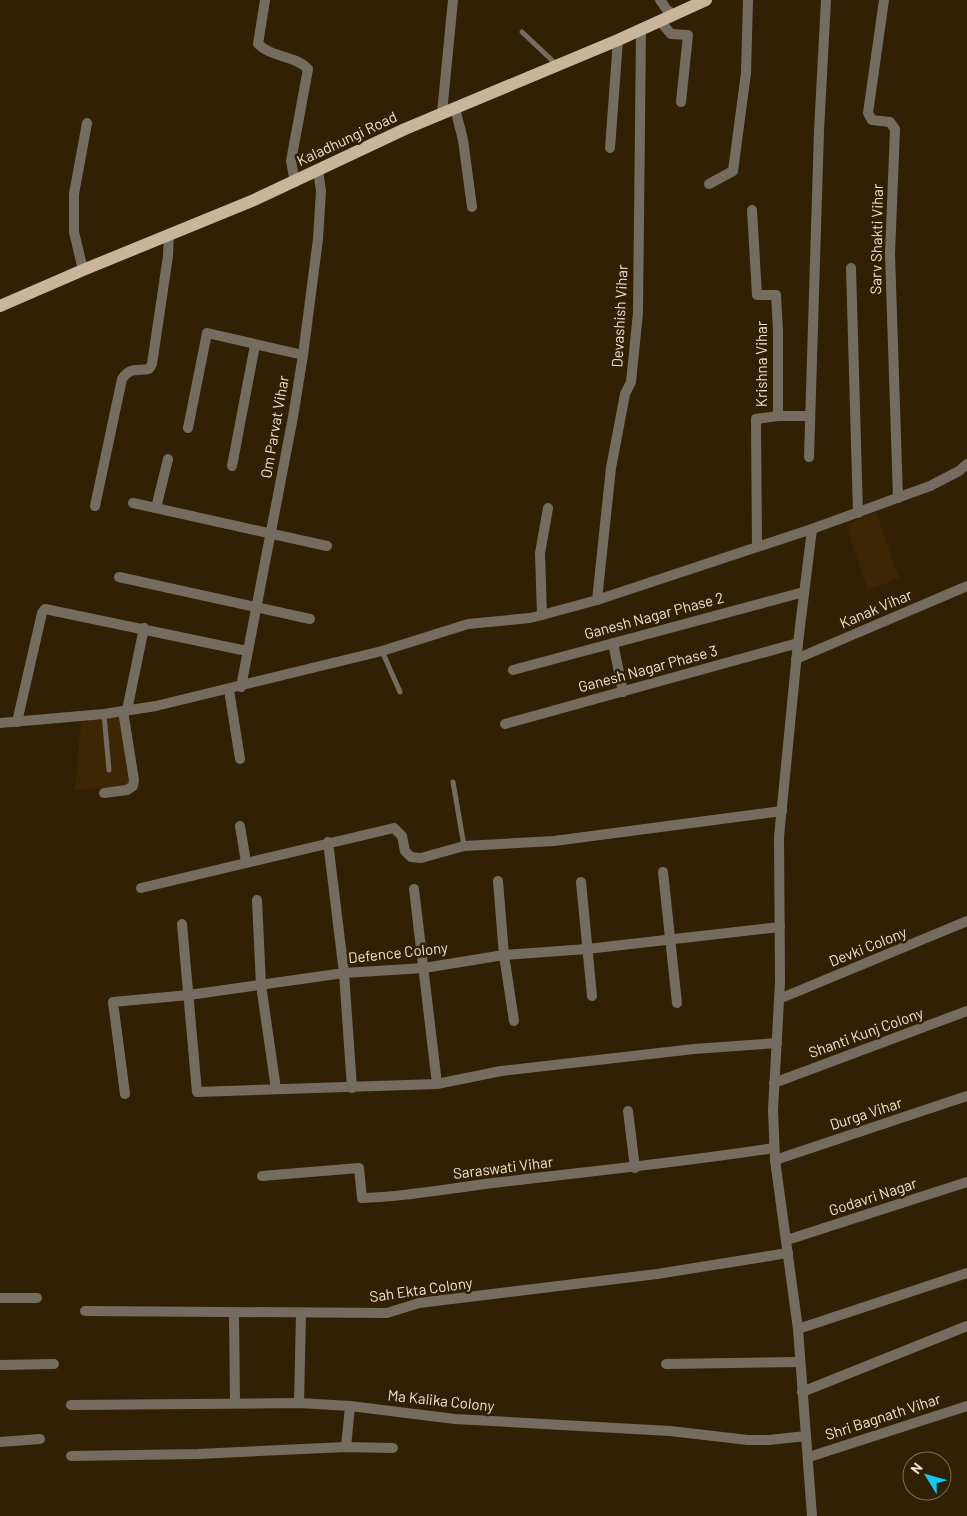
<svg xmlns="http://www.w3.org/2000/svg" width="967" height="1516" font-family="Barlow,sans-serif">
<rect width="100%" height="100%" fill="#322005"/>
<!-- built -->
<g fill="#3d2603">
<polygon points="876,512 899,578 868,590 846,525"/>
<polygon points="119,716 131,780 128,786 75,790 81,722"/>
</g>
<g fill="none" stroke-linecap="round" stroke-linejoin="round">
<!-- service -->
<g stroke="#756c60" stroke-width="5">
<polyline points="522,32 556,64"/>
<polyline points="382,651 400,692"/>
<polyline points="104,714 109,770"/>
<polyline points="453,782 464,846"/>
</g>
<!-- minor -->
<g stroke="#756c60" stroke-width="10">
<path d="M265 0 258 44C272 58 295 55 308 69L291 161 295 182"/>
<polyline points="660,0 667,10 674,14"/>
<polyline points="884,0 868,113 872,120 890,122 895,129 890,254 898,498"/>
<polyline points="660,21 671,34 688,35 681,102"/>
<polyline points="455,108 463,140 472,207"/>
<polyline points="442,113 453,0"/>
<polyline points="610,148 618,40"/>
<polyline points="709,184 733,171 746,73 748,0"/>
<polyline points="752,210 757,295 776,295 778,331 778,416 756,419 757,547"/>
<polyline points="851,268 858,513"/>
<polyline points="83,270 74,232 74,194 87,123"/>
<polyline points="778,416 810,416"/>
<polyline points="188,428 207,333 303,355"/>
<polyline points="809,457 819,131 826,0"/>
<polyline points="232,466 255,345"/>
<polyline points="133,503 327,546"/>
<path d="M95 506 122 379C130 367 137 371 149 369L152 364 168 256 169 234"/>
<polyline points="156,508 168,459"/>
<polyline points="119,577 310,619"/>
<polyline points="597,600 611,468 625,394 631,382 638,313 641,30"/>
<polyline points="542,615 540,553 548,508"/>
<polyline points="613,643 623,692"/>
<polyline points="796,659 967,586"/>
<polyline points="513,670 804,592"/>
<polyline points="241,687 293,417 303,355 318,239 321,191 318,170"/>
<polyline points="229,690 240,759"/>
<polyline points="127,710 144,628"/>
<polyline points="17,722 42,613 45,609 247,651"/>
<polyline points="0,723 104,714 156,706 382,651 468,624 530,618 542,615 597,600 812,529 930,486 959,471 967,464"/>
<polyline points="505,724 798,643"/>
<polyline points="104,793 127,790 133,786 134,780 123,711"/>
<polyline points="240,826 246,862"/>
<polyline points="328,842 344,973 352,1088"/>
<polyline points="663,872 677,1003"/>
<polyline points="498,881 504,955 514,1021"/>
<polyline points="581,882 592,996"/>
<polyline points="141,888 394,828 402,836 405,851 411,857 421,858 464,846 554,841 782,811"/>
<polyline points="414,889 437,1084"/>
<polyline points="257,900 261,985 276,1089"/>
<polyline points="182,924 197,1092 437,1084 501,1071 694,1049 777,1043"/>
<polyline points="779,999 967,921"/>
<polyline points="774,1083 967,1011"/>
<polyline points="125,1094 113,1002 189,995 344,973 424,968 504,955 587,949 780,927"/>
<polyline points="628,1111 635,1168"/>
<polyline points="775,1160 967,1096"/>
<path d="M262 1176 359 1168 362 1198C410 1197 455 1187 502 1182 593 1171 684 1162 774 1148"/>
<polyline points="787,1240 967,1182"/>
<polyline points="0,1298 37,1298"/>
<polyline points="85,1311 387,1313 419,1303 657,1274 788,1253"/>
<polyline points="234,1313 235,1402"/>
<polyline points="798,1329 967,1273"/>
<polyline points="666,1364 800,1362"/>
<polyline points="0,1365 54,1364"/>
<polyline points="802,1392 967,1326"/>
<polyline points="299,1403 301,1313"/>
<polyline points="71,1405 299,1403 350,1406 455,1419 670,1431 748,1440 769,1440 806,1436"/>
<polyline points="0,1442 40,1439"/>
<polyline points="346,1447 350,1406"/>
<polyline points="71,1456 198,1454 346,1447 393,1448"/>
<polyline points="809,1457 967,1406"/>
<polyline points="812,1516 798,1329 775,1160 773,1110 780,982 779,837 798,643 812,529"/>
</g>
<!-- primary -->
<polyline stroke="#c9b59c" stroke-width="12" points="0,306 83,270 254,200 405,129 618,40 706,0"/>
</g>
<g text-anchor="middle" stroke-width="5" stroke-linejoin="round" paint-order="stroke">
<!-- street labels -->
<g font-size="15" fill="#efe3d4" stroke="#322005">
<text transform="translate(347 139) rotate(-25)" y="5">Kaladhungi Road</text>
<text transform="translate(877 239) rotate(-89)" y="5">Sarv Shakti Vihar</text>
<text transform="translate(620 316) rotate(-87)" y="5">Devashish Vihar</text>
<text transform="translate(762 364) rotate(-90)" y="5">Krishna Vihar</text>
<text transform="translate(275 427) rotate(-80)" y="5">Om Parvat Vihar</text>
<text transform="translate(876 609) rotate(-23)" y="5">Kanak Vihar</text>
<text transform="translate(654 616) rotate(-15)" y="5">Ganesh Nagar Phase 2</text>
<text transform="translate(648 669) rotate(-15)" y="5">Ganesh Nagar Phase 3</text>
<text transform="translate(868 947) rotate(-22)" y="5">Devki Colony</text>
<text transform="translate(398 953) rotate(-6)" y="5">Defence Colony</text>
<text transform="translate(866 1033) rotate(-20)" y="5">Shanti Kunj Colony</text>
<text transform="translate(866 1114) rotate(-18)" y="5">Durga Vihar</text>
<text transform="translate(503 1168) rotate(-7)" y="5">Saraswati Vihar</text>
<text transform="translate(873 1197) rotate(-18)" y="5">Godavri Nagar</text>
<text transform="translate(421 1290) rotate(-8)" y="5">Sah Ekta Colony</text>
<text transform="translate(441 1401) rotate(6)" y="5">Ma Kalika Colony</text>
<text transform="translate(883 1417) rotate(-18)" y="5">Shri Bagnath Vihar</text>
</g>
</g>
<!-- north arrow -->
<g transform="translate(927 1476) rotate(307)"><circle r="24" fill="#322005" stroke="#7e6e58"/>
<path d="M0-4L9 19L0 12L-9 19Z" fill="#0fcafa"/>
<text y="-8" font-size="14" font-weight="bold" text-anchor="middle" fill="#efe3d4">N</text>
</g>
</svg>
